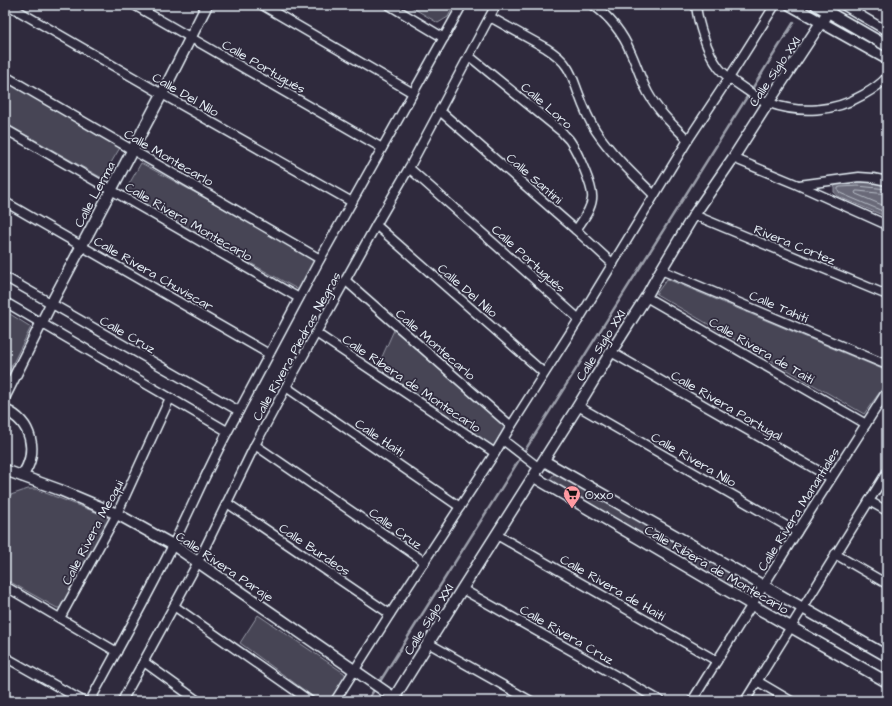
<svg xmlns="http://www.w3.org/2000/svg" width="892" height="706" font-family="'Architects Daughter',sans-serif">
<rect width="100%" height="100%" fill="#2f2a3d"/>
<filter id="ink" filterUnits="userSpaceOnUse"><feTurbulence type="fractalNoise" baseFrequency=".025" numOctaves="2"/><feDisplacementMap in="SourceGraphic" scale="8" xChannelSelector="R" yChannelSelector="G"/><feConvolveMatrix kernelMatrix="1 2 1 2 8 2 1 2 1" color-interpolation-filters="sRGB"/></filter>
<g filter="url(#ink)">
<!-- green -->
<g fill="#464455" stroke="#979aa6">
<polygon points="408,5 454,5 448,17 438,23"/>
<polygon points="5,80 121,146 102,178 5,123"/>
<polygon points="141,163 316,259 299,290 124,193"/>
<polygon points="667,279 887,371 887,382 864,414 656,294"/>
<polygon points="5,311 31,327 5,379"/>
<polygon points="394,330 503,425 505,428 495,445 493,446 377,368"/>
<polygon points="555,473 756,587 749,598 549,480"/>
<polygon points="28,489 35,489 106,516 110,520 62,608 57,608 5,579 5,497"/>
<polygon points="258,615 344,673 347,677 332,701 319,701 240,643"/>
</g>
<!-- water -->
<polygon fill="#696978" stroke="#9c9fab" points="858,182 880,183 887,185 887,217 837,196 834,192 834,187 838,183"/>
<g fill="none" stroke-linecap="round" stroke-linejoin="round">
<!-- shore -->
<g stroke="#b5bbc5" stroke-width="1">
<polyline points="887,189 858,186 840,187 838,188 838,190 840,193 887,213"/>
<polyline points="887,194 858,191 856,191 855,193 856,194 887,207"/>
</g>
<!-- stream -->
<g stroke="#9c9fab" stroke-width="2.5">
<polyline points="379,683 794,22"/>
<polyline points="367,701 376,687"/>
</g>
<!-- minor casing -->
<g stroke="#e8f1f8" stroke-width="11">
<g id="minor">
<polyline points="8,5 162,94 352,202"/>
<polyline points="134,5 382,148"/>
<polyline points="262,5 413,93"/>
<polyline points="389,5 444,38"/>
<path d="M593 5C610 17 623 34 631 53 637 66 641 80 648 93 658 111 673 125 688 140"/>
<path d="M696 5C698 24 707 52 719 68 725 76 736 83 745 89 752 94 760 100 769 103 800 114 834 112 863 95 872 90 880 85 887 77"/>
<polyline points="843,5 887,31"/>
<path d="M490 17 546 48C554 53 562 59 567 67 572 74 575 84 578 92 583 106 588 119 596 131 612 155 634 175 654 195"/>
<path d="M469 56 562 132C564 135 568 138 570 141 577 151 594 188 592 199 591 210 582 221 576 230"/>
<polyline points="5,76 320,259"/>
<polyline points="440,111 576,230 613,264"/>
<polyline points="5,129 299,298"/>
<polyline points="733,158 798,185 887,225"/>
<polyline points="409,168 579,319"/>
<polyline points="799,185 859,177 873,178 887,181"/>
<polyline points="5,202 269,354"/>
<polyline points="694,215 887,295"/>
<polyline points="376,225 544,373"/>
<polyline points="661,270 887,365"/>
<polyline points="5,277 239,411"/>
<polyline points="345,280 511,426"/>
<polyline points="646,297 866,424"/>
<polyline points="5,302 227,431"/>
<polyline points="316,333 495,453"/>
<polyline points="611,352 831,478"/>
<polyline points="286,387 460,507"/>
<polyline points="578,406 797,532"/>
<polyline points="503,440 534,464"/>
<polyline points="255,445 425,562"/>
<polyline points="869,501 887,511"/>
<polyline points="227,503 390,614"/>
<polyline points="497,535 717,661"/>
<polyline points="835,554 887,584"/>
<polyline points="5,586 117,652"/>
<polyline points="462,589 661,701"/>
<polyline points="174,606 310,701"/>
<polyline points="60,618 117,514 170,398"/>
<polyline points="428,643 531,701"/>
<polyline points="5,657 83,701"/>
<polyline points="144,662 198,701"/>
<polyline points="757,681 791,701"/>
<path d="M90 701C118 649 147 598 173 545 195 500 214 454 239 411L320 259 413 93 462 5"/>
<polyline points="122,701 198,562 255,445 286,387 376,225 409,168 496,5"/>
<polyline points="335,701 390,614 495,453 511,426 579,319 688,140 729,78 775,5"/>
<polyline points="692,701 797,532 887,391"/>
<polyline points="745,701 887,472"/>
</g>
</g>
<!-- tertiary casing -->
<g stroke="#e8f1f8" stroke-width="13">
<g id="tertiary">
<polyline points="790,5 887,59"/>
<polyline points="816,5 887,46"/>
<polyline points="5,396 51,304 162,94 207,5"/>
<path d="M5 410C32 422 39 452 22 476"/>
<polyline points="544,461 887,656"/>
<polyline points="5,470 60,490 117,514 173,545 399,701"/>
<polyline points="534,477 752,605 887,682"/>
<polyline points="394,698 462,589 578,406 611,352 646,297 661,270 694,215 733,158 768,103 828,12"/>
</g>
</g>
<!-- minor -->
<use href="#minor" stroke="#2f2a3d" stroke-width="8"/>
<!-- tertiary -->
<use href="#tertiary" stroke="#2f2a3d" stroke-width="10"/>
</g>
</g>
<!-- icons -->
<defs>
<g id="supermarket-pin" transform="scale(0.9)"><path d="M0 17L-7.5 6A9.5 9.5 0 1 1 7.5 6Z" fill="#ff9aa2" stroke="#2f2a3d"/><path d="M-6-5.5h2.5l.6 2H6L4.5 2H-2.5L-4.4-4H-6ZM-1.5 3.2a1.3 1.3 0 1 0 .1 0ZM3 3.2a1.3 1.3 0 1 0 .1 0Z" fill="#111"/></g>
</defs>
<g fill-rule="evenodd">
<use href="#supermarket-pin" x="572" y="494"/>
</g>
<g text-anchor="middle" stroke-width="3.5" stroke-linejoin="round" paint-order="stroke">
<!-- street labels -->
<g font-size="13" fill="#e8f1f8" stroke="#2f2a3d">
<text transform="translate(264 66) rotate(30)" y="5">Calle Portugués</text>
<text transform="translate(774 71) rotate(-56)" y="5">Calle Siglo XXI</text>
<text transform="translate(186 94) rotate(30)" y="5">Calle Del Nilo</text>
<text transform="translate(547 105) rotate(41)" y="5">Calle Loro</text>
<text transform="translate(169 157) rotate(30)" y="5">Calle Montecarlo</text>
<text transform="translate(535 178) rotate(41)" y="5">Calle Santini</text>
<text transform="translate(94 194) rotate(-62)" y="5">Calle Lerma</text>
<text transform="translate(189 221) rotate(30)" y="5">Calle Rivera Montecarlo</text>
<text transform="translate(795 244) rotate(22)" y="5">Rivera Cortez</text>
<text transform="translate(529 258) rotate(42)" y="5">Calle Portugués</text>
<text transform="translate(154 273) rotate(30)" y="5">Calle Rivera Chuviscar</text>
<text transform="translate(468 290) rotate(41)" y="5">Calle Del Nilo</text>
<text transform="translate(779 306) rotate(23)" y="5">Calle Tahití</text>
<text transform="translate(128 334) rotate(30)" y="5">Calle Cruz</text>
<text transform="translate(436 344) rotate(41)" y="5">Calle Montecarlo</text>
<text transform="translate(600 345) rotate(-58)" y="5">Calle Siglo XXI</text>
<text transform="translate(296 346) rotate(-61)" y="5">Calle Rivera Piedras Negras</text>
<text transform="translate(762 350) rotate(30)" y="5">Calle Rivera de Taití</text>
<text transform="translate(412 383) rotate(34)" y="5">Calle Ribera de Montecarlo</text>
<text transform="translate(727 405) rotate(30)" y="5">Calle Rivera Portugal</text>
<text transform="translate(380 437) rotate(34)" y="5">Calle Haití</text>
<text transform="translate(694 459) rotate(30)" y="5">Calle Rivera Nilo</text>
<text transform="translate(798 509) rotate(-58)" y="5">Calle Rivera Manantiales</text>
<text transform="translate(396 528) rotate(35)" y="5">Calle Cruz</text>
<text transform="translate(92 532) rotate(-62)" y="5">Calle Rivera Meoqui</text>
<text transform="translate(315 549) rotate(34)" y="5">Calle Burdeos</text>
<text transform="translate(225 566) rotate(34)" y="5">Calle Rivera Paraje</text>
<text transform="translate(717 569) rotate(30)" y="5">Calle Ribera de Montecarlo</text>
<text transform="translate(613 587) rotate(30)" y="5">Calle Rivera de Haití</text>
<text transform="translate(428 619) rotate(-58)" y="5">Calle Siglo XXI</text>
<text transform="translate(567 634) rotate(30)" y="5">Calle Rivera Cruz</text>
</g>
<!-- poi labels -->
<g font-size="13" fill="#e8f1f8" stroke="#2f2a3d" text-anchor="start">
<text x="585" y="499">Oxxo</text>
</g>
</g>
<!-- margin -->
<rect width="892" height="706" fill="none" stroke="#2f2a3d" stroke-width="20"/>
<rect x="10" y="10" width="872" height="686" fill="none" stroke="#e8f1f8" stroke-width="1.5" filter="url(#ink)"/>
</svg>
